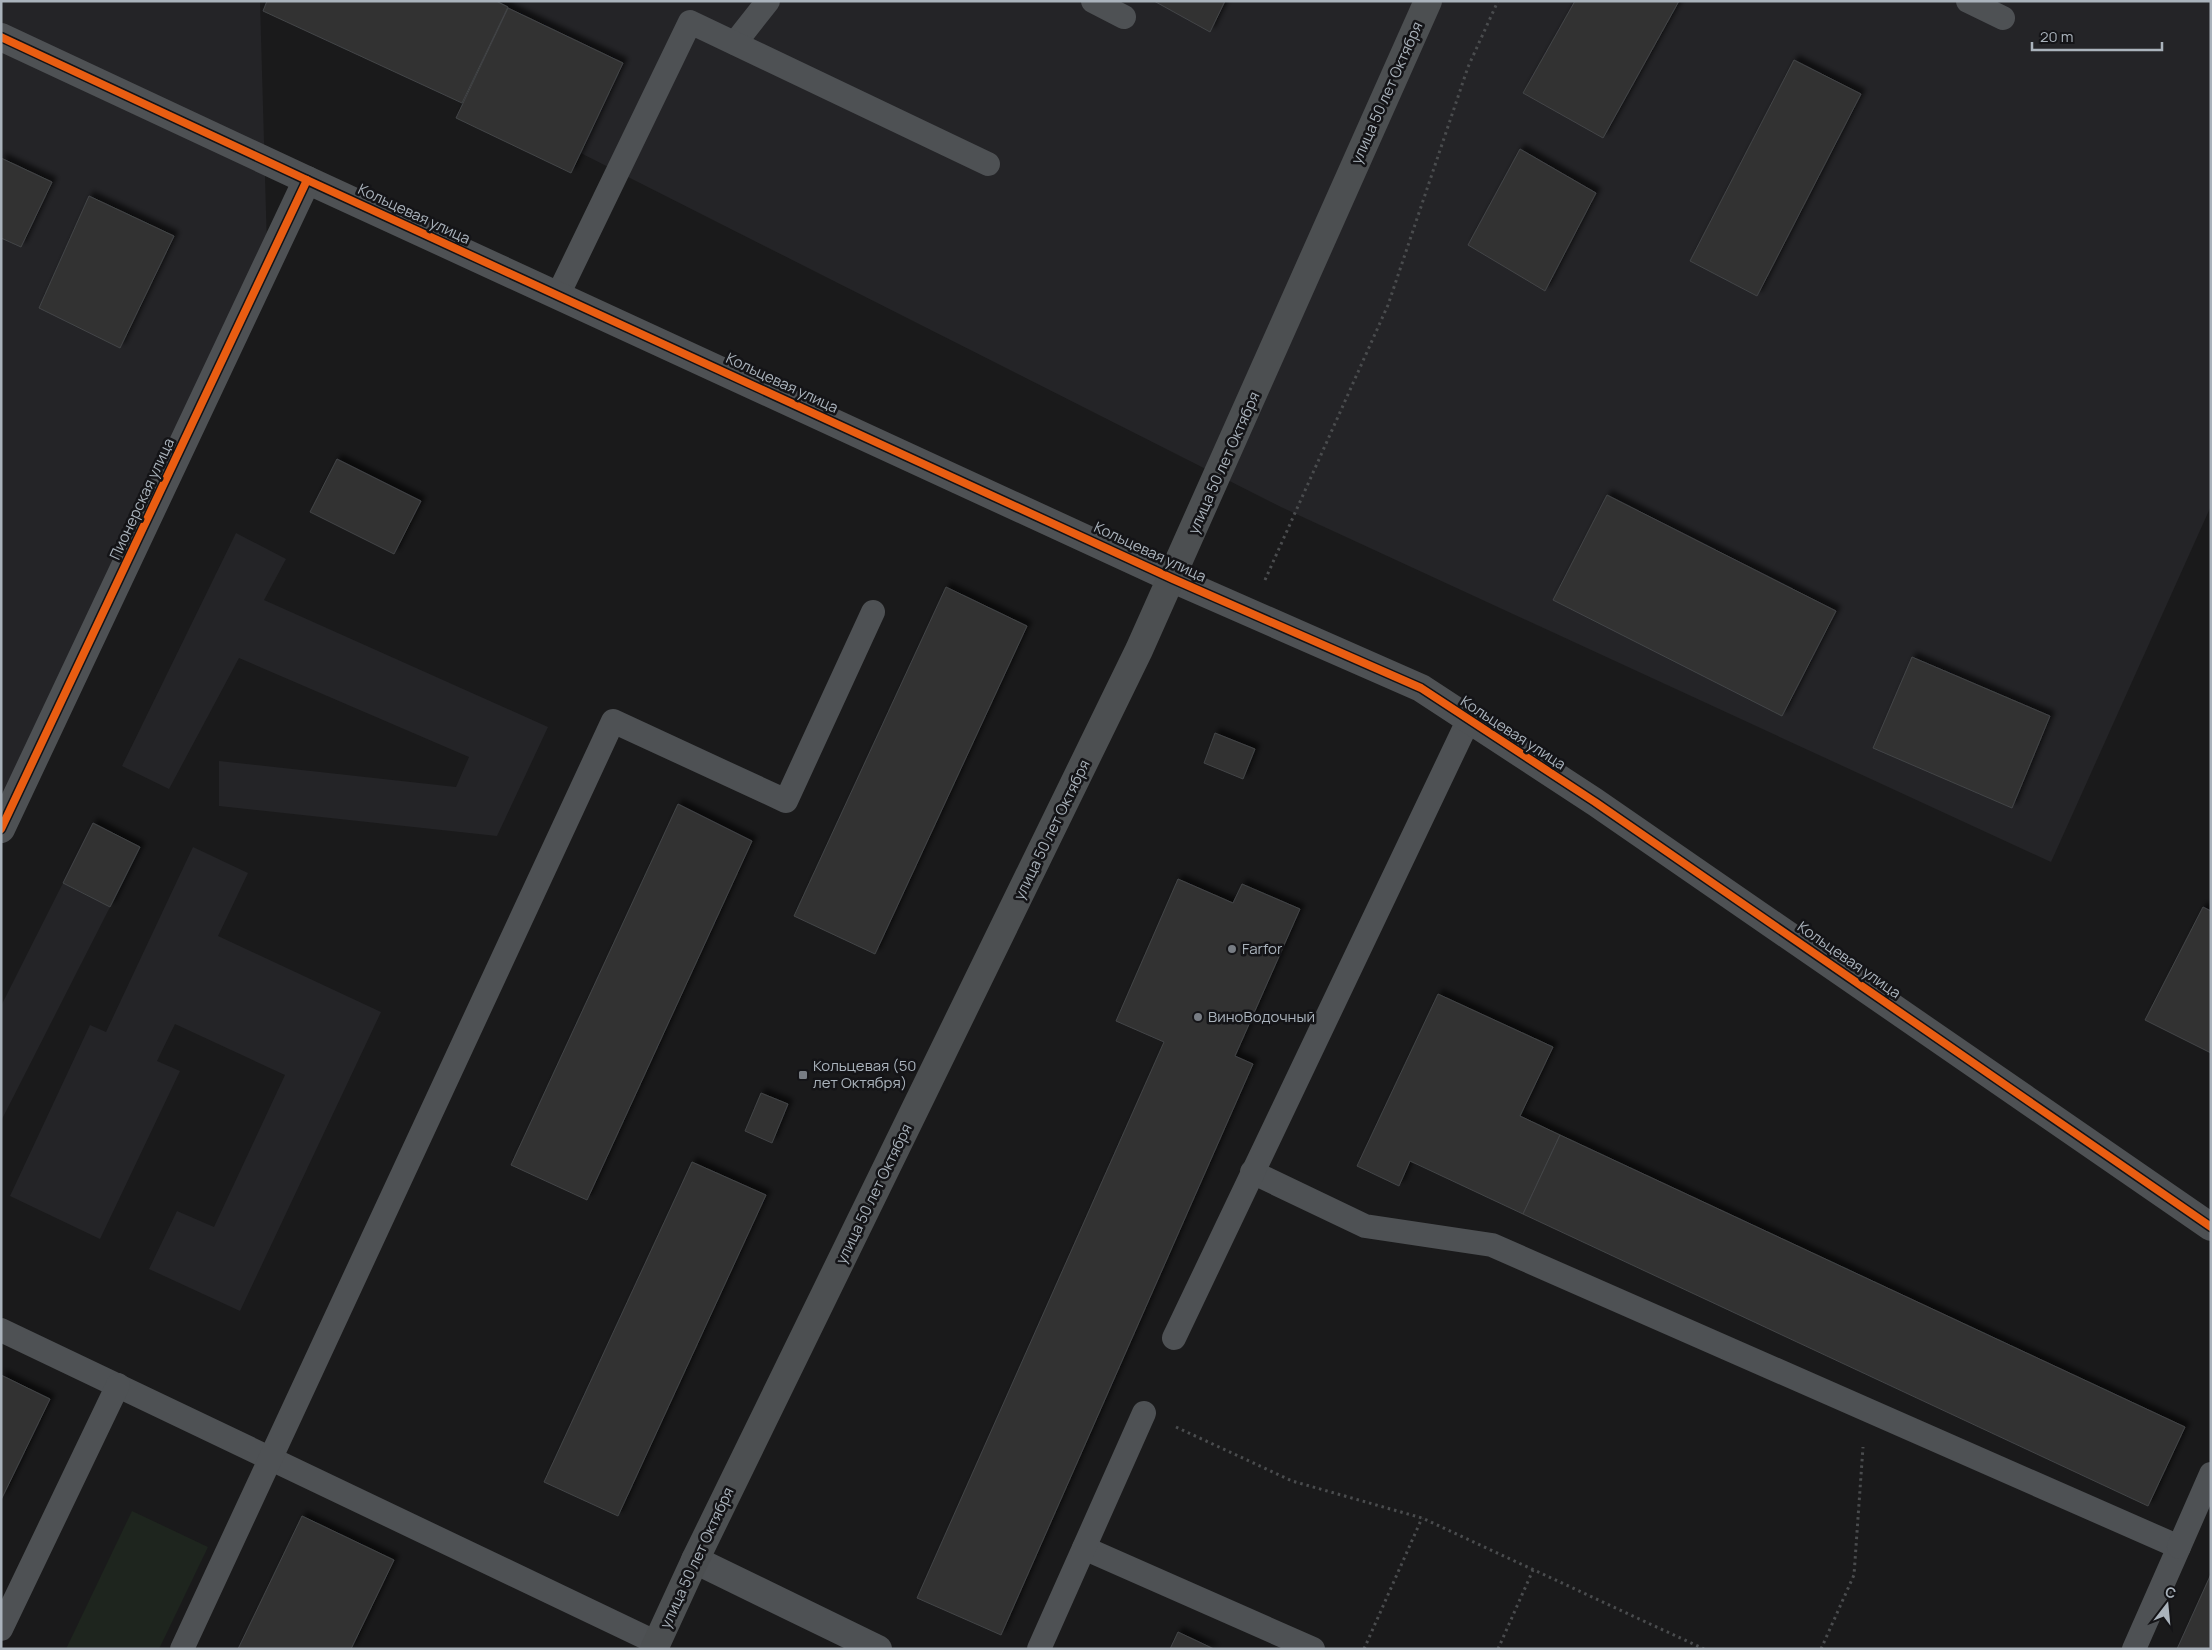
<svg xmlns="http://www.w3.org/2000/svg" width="2212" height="1650" font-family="Manrope,sans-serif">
<defs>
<filter id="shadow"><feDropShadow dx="4.5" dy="-4.5" stdDeviation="2.5" flood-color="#0009"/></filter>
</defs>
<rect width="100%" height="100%" fill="#1a1a1b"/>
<!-- built -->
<g fill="#242427">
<polygon points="1,1 260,1 268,282 1,836"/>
<polygon points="280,1 2211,1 2211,506 2051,862 1281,507"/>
<polygon points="236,533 286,559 264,600 548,727 497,836 219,806 219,761 456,787 469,757 239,658 169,789 122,766"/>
<polygon points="193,847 248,873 218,936 381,1012 240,1311 149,1269 177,1211 214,1227 285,1075 175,1024 157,1061 180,1071 100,1239 10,1196 90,1025 106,1032"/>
<polygon points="63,883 110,907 1,1121 1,1006"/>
</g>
<!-- green -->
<polygon fill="#1e251e" points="132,1511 208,1547 159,1649 66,1649"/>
<!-- building -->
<g fill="#323233" stroke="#434547" filter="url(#shadow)">
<polygon points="267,1 496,1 508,7 462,103 263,11"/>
<polygon points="1154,1 1225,1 1210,32"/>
<polygon points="1575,1 1679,1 1603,138 1523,93"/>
<polygon points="508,8 623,63 571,173 456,118"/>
<polygon points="1794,60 1861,94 1757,296 1690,261"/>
<polygon points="1520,149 1596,193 1545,291 1468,245"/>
<polygon points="1,158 52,182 21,247 1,238"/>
<polygon points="89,196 174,236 120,348 39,308"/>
<polygon points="337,459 421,501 394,554 310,512"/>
<polygon points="1607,495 1836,611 1782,716 1553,600"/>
<polygon points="946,587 1027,626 875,954 794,916"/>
<polygon points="1912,657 2050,716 2012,808 1873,748"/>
<polygon points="1215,733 1255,749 1243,779 1204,763"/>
<polygon points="678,804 752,841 587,1200 511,1165"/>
<polygon points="93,823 140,847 110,907 63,883"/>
<polygon points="1178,879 1233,903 1242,884 1300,909 1235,1056 1253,1064 1001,1635 917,1598 1164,1042 1116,1021"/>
<polygon points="2203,907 2211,911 2211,1053 2145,1020"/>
<polygon points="1438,994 1553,1047 1520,1116 1560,1135 1523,1214 1410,1161 1399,1186 1357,1166"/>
<polygon points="761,1093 788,1104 772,1143 745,1131"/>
<polygon points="1560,1135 2185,1427 2148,1506 1523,1214"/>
<polygon points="692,1162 766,1195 618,1516 544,1482"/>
<polygon points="1,1375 50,1399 1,1500"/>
<polygon points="302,1516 394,1560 351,1649 238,1649"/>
<polygon points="2211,1574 2211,1649 2177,1649"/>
<polygon points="1178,1632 1214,1649 1170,1649"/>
</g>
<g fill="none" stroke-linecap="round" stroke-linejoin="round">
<!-- path -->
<g stroke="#4a4c4e" stroke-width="3" stroke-dasharray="2.5 4" stroke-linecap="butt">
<polyline points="1265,580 1388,305 1468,67 1498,1"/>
<polyline points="1176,1427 1292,1481 1422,1518 1704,1649"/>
<polyline points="1364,1649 1422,1518"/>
<polyline points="1498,1649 1533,1570"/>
<polyline points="1821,1649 1854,1575 1863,1447"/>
</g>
<!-- service -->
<g stroke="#4e5154" stroke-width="24">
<polyline points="1093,1 1124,17"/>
<polyline points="1968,1 2003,18"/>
<polyline points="735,43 768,1"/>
<polyline points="558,295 690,22 988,164"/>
<polyline points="1252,1172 1365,1226 1492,1245 2179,1547 2134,1649"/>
<polyline points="1,1330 657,1643"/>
<polyline points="1174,1338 1468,721"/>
<polyline points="2179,1547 2211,1474"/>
<polyline points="1084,1548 1313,1649"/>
<polyline points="1,1629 118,1385"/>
<polyline points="182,1649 613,721 786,801 873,612"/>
<polyline points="1039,1649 1144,1413"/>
</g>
<!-- minor -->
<polyline stroke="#4e5154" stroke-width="28" points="695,1560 878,1649"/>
<!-- tertiary -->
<g stroke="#4e5154" stroke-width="28">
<polyline points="1,37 307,180 1173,579 1421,688 1595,802 2211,1227"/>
<polyline points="1,829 307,180"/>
</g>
<!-- secondary -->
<polyline stroke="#4c4f51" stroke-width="28" points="654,1649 695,1560 1139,650 1428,1"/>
<!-- cycleway casing -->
<g stroke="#141417" stroke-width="11">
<g id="cycleway">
<polyline points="1,37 307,180 1173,579 1421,688 1595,802 2211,1227"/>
<polyline points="1,829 307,180"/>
</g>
</g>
<!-- cycleway -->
<use href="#cycleway" stroke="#e95d12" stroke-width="8"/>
</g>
<!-- markers -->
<g fill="#787d84" stroke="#141417" stroke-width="2">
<circle cx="1232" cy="949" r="5"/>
<circle cx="1198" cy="1017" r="5"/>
<rect x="798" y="1070" width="10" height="10" rx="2.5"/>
</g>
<g text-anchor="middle" stroke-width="5" stroke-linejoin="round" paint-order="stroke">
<!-- street labels -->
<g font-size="15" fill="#aab3bc" stroke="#141417">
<text transform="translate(1387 93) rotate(-66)" y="5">улица 50 лет Октября</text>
<text transform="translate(414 214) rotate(25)" y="5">Кольцевая улица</text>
<text transform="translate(782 383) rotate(25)" y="5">Кольцевая улица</text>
<text transform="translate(1224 463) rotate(-66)" y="5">улица 50 лет Октября</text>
<text transform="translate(142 499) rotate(-65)" y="5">Пионерская улица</text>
<text transform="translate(1150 552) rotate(25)" y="5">Кольцевая улица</text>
<text transform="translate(1513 733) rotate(33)" y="5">Кольцевая улица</text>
<text transform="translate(1052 830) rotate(-64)" y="5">улица 50 лет Октября</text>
<text transform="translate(1849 960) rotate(35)" y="5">Кольцевая улица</text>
<text transform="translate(874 1194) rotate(-64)" y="5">улица 50 лет Октября</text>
<text transform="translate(697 1558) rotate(-65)" y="5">улица 50 лет Октября</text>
</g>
<!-- poi labels -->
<g font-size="15" fill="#aab3bc" stroke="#141417" text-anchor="start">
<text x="1242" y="954">Farfor</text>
<text x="1208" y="1022">ВиноВодочный</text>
<text x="813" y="1071">Кольцевая (50<tspan x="813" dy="17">лет Октября)</tspan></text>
</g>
</g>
<!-- border -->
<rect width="2212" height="1650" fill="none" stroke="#aab3bc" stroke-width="5"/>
<!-- north arrow -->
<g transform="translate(2167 1605) rotate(16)" stroke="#141417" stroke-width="4" paint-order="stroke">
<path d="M0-4L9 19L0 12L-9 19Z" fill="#aab3bc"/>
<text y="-8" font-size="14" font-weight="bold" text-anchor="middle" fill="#aab3bc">С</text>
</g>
<!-- scale -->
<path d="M2032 42v8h130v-8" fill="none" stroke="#aab3bc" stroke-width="2.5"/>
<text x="2040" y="42" font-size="15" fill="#aab3bc" stroke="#141417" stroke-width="4" paint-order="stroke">20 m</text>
</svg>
